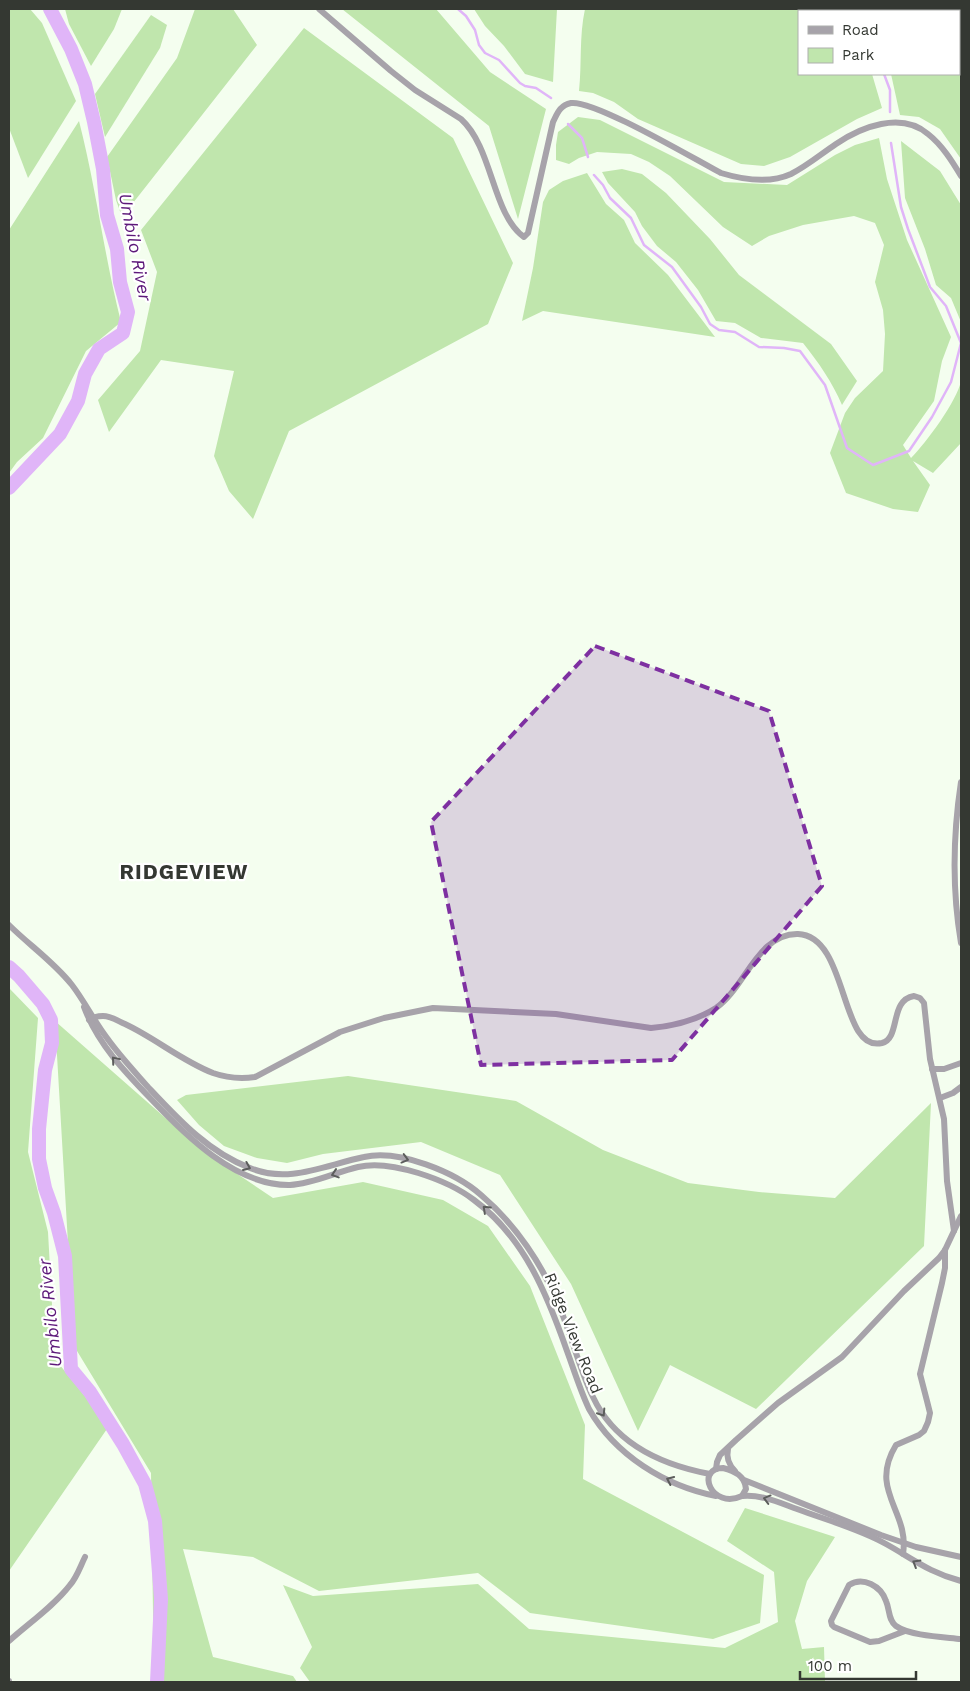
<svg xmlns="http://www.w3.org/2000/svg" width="970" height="1691" font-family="'Work Sans',sans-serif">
<rect width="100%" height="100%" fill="#f4feef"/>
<!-- green -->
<g fill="#c0e6ad">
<polygon points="9,9 30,9 42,23 76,101 28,178 9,128"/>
<polygon points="65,9 122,9 114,29 91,66 69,24"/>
<polygon points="195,9 233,9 257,45 122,217 116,200 107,157 177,58"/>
<polygon points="342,9 436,9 490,72 546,109 518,219 489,126"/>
<polygon points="474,9 557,9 553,82 525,74 504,46 485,26"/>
<path d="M585 9H856V11H799V74H872L882 108 857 119 790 157 764 166 741 164 638 119 614 102 593 93 579 91C582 64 579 36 585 9Z"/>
<polygon points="151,15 167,25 160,48 105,137 95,94"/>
<polygon points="959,15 961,16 961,159 940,129 919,117 900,115 891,74 959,74"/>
<polygon points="304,28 453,138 513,263 488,324 289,431 253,519 229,491 214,456 234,371 161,360 109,432 98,400 140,351 157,272 141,230"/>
<path d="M578 117 600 120 724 182 787 185 835 155 855 145 879 138 887 179 907 240 951 337 942 361 934 401 903 445 911 458C926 443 957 401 961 381V443L933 473 913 461 930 485 918 512 893 509 846 493 830 453 845 413 855 398 883 371 885 334 883 310 875 282 884 245 875 223 854 216 803 225 769 236 752 246 723 227 670 176 649 162 631 154 597 152 579 158 569 164 556 160V145L558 132Z"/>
<path d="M79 121C96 187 104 255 121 322L86 351 43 438 17 462 9 473V230Z"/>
<polygon points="901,141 940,171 961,205 961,322 951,298 936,285 925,249 905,198"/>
<path d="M622 169 642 174 666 193 710 239 739 275 831 344 857 381 842 405C832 382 819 363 803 343L761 338 735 323 716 321 698 290 676 262 657 246 642 226 635 212 608 183 602 172Z"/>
<polygon points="587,173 606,204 624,220 635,243 668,275 715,337 543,311 522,321 533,268 543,202 549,190 563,181"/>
<polygon points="9,988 38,1018 28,1152 48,1232 55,1359 109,1426 9,1571"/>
<polygon points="55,1021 203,1151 273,1198 363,1182 443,1200 488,1226 530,1286 585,1425 583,1479 764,1575 760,1623 713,1639 530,1613 478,1573 319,1591 253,1557 183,1549 213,1657 293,1676 297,1682 154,1682 151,1473 74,1346"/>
<polygon points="348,1076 516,1101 603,1150 688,1183 759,1192 835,1198 931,1103 924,1246 756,1409 670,1365 638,1431 571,1284 500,1175 421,1142 323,1154 287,1163 257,1158 224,1146 199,1125 177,1100 186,1095"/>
<polygon points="745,1508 835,1537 807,1581 795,1621 802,1649 824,1647 825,1682 310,1682 300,1668 312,1647 283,1585 313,1596 478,1584 529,1629 725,1648 778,1622 774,1572 727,1541"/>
</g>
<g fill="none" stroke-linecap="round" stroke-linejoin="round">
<!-- stream -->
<g stroke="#e0b5f8" stroke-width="2.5">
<polyline points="458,9 466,16 475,30 479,45 485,53 499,60 520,83 525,86 536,88 551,98"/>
<polyline points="959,47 961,48"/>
<polyline points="884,74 890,90 890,112"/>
<polyline points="568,124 582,138 588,157"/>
<polyline points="594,175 603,185 610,198 631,218 644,245 672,267 701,307 710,324 719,330 735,332 759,347 784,348 800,351 825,385 847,448 873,465 909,451 932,417 951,382 961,343 946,306 930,287 908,229 901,207 891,143"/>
</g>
<!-- river -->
<g stroke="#e0b5f8" stroke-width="14">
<polyline points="9,488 60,434 78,401 85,374 99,349 123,333 128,312 120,282 117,249 107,215 103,169 94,122 85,84 71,49 50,9"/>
<polyline points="9,967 19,976 43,1004 51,1020 52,1043 45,1070 39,1129 39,1159 45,1188 54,1213 65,1256 71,1369 90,1392 123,1444 145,1484 155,1521 161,1599 157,1682"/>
</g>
<!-- minor -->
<g stroke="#a7a3aa" stroke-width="6">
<path d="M319 9 391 71 415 90 461 119C493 148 492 214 524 237L528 233 553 122C557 114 560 105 571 103 595 100 694 159 721 173 744 180 769 184 791 174 807 166 821 154 836 144 861 127 901 111 928 134 942 145 952 161 961 176"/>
<path d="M961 782C953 835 952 890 961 943"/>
<path d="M9 925C29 945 54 962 72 985 85 1002 94 1021 107 1038 119 1055 134 1071 148 1087 178 1119 208 1152 250 1168 289 1184 325 1165 364 1157 399 1149 455 1172 481 1195 515 1224 543 1265 559 1306 572 1336 579 1368 593 1397 615 1444 662 1465 710 1474"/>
<path d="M84 1007C98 1044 124 1071 151 1099 185 1135 236 1186 290 1185 313 1184 336 1172 358 1167 390 1159 448 1180 474 1200 524 1237 547 1294 567 1351 574 1370 580 1390 589 1409 615 1455 665 1486 716 1496"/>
<path d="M89 1020C93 1017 98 1016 103 1016 111 1016 118 1021 125 1024 155 1038 182 1061 213 1073 227 1078 240 1079 255 1077L340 1032 384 1018 433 1008 556 1014 651 1028C673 1026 697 1020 716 1008 745 988 758 933 798 934 849 936 839 1053 882 1043 901 1038 889 1000 914 996L920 998 924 1003 930 1059 944 1119 947 1181 954 1231"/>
<polyline points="932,1069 944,1069 961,1063"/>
<polyline points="940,1098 953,1093 961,1087"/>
<path d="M728 1449C726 1458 729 1465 735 1471"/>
<path d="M723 1468C735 1471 745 1476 746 1489L742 1496C711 1510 695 1468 723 1468Z"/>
<polyline points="716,1469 717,1462 720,1455 736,1440 778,1403 842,1357 904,1291 939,1258 945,1250 961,1216"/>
<polyline points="744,1480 881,1535 916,1547 961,1557"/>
<path d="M742 1496C761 1494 780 1503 797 1509 826 1520 860 1529 886 1544 913 1559 930 1573 961 1581"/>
<path d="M903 1554C910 1511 868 1491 896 1445L919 1435 924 1431 928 1422 930 1413 927 1401 920 1374 942 1283 945 1268V1250"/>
<path d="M905 1631 879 1641 870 1642 834 1627 832 1625 831 1621 849 1585C863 1576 881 1586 886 1601 890 1610 888 1620 896 1626 910 1636 944 1637 961 1639"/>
<path d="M9 1641C29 1623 54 1606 70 1585 77 1577 80 1567 85 1557"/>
<polyline points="9,1681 9,1682"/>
</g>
</g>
<!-- one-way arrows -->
<defs><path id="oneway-chevron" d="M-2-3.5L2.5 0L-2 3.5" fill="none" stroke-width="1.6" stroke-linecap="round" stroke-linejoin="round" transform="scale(1.25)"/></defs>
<g stroke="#5c5d5c">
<use href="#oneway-chevron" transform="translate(115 1060) rotate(-130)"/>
<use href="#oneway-chevron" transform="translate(405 1159) rotate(15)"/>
<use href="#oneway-chevron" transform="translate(247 1167) rotate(23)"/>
<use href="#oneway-chevron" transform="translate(335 1174) rotate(162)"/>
<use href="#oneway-chevron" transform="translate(486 1209) rotate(-137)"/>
<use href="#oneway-chevron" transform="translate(602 1413) rotate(57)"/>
<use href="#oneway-chevron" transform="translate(670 1480) rotate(-155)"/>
<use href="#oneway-chevron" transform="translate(767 1499) rotate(-165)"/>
<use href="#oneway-chevron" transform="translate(916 1563) rotate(-149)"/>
</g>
<!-- marked area -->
<path fill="#7e30a1" fill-opacity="0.2" stroke="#7e30a1" stroke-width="4" stroke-dasharray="10 6" stroke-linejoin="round" d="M595 646 769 711 822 886 672 1060 481 1065 431 822Z"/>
<g text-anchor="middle" stroke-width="4.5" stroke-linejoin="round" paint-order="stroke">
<!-- street labels -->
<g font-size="16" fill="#343832" stroke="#fff">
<text transform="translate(574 1333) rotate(68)" y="6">Ridge View Road</text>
</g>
<!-- water labels -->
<g font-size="18" font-style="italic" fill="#5d197a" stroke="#fff">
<text transform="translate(135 247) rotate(79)" y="6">Umbilo River</text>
<text transform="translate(50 1313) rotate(-96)" y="6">Umbilo River</text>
</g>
<!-- district labels -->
<g font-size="21" font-weight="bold" letter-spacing="1" fill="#343832" stroke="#fff">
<text x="184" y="879">RIDGEVIEW</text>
</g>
</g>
<!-- border -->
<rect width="970" height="1691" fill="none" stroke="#343832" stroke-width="20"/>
<!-- legend -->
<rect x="798" y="10" width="162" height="65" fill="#ffffff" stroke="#aeafad"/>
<rect x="808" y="26" width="25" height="8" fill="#a7a3aa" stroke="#aeafad"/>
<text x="842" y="35" font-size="15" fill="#343832">Road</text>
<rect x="808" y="48" width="25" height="15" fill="#c0e6ad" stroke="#aeafad"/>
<text x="842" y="60" font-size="15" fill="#343832">Park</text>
<!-- scale -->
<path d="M800 1671v8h116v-8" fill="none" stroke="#343832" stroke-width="2.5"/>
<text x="808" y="1671" font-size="15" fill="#343832" stroke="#ffffff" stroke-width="4" paint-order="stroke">100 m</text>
</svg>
